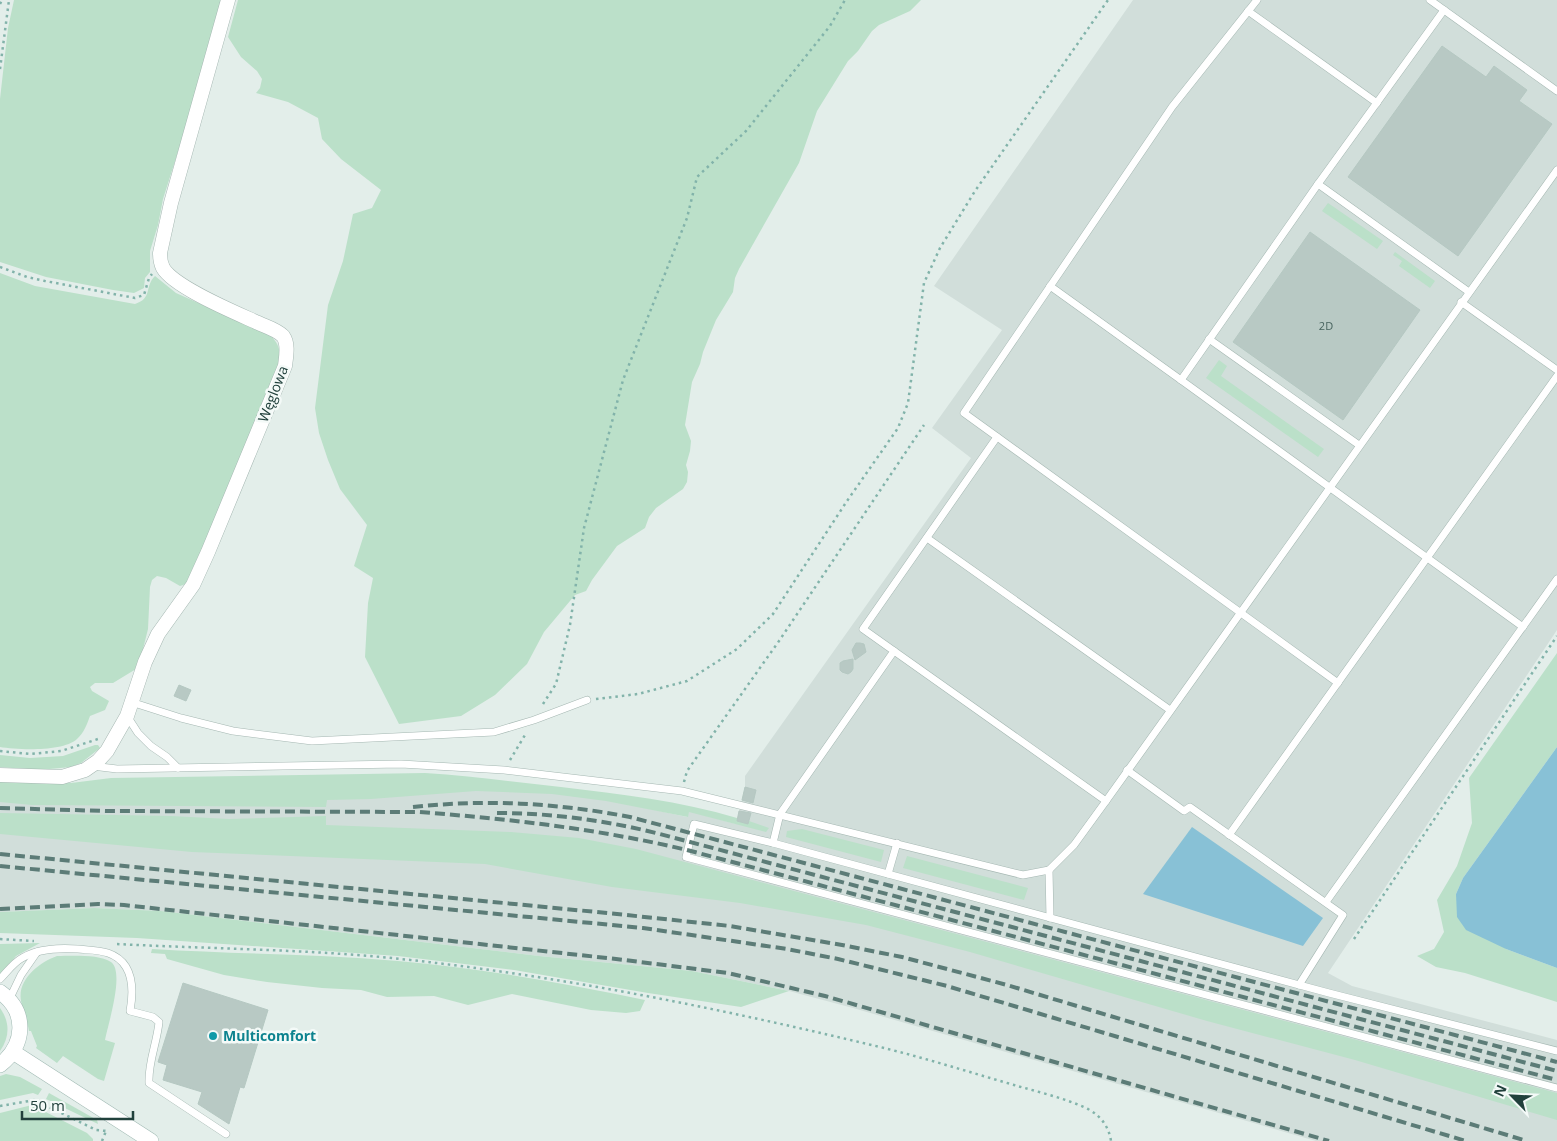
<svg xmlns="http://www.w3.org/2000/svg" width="1557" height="1141" font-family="'Open Sans',sans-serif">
<rect width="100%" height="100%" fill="#e3eeea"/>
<!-- built -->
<polygon fill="#d1deda" points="1133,0 1557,0 1557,630 1328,973 1352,986 1557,1040 1557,1141 1316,1141 853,1008 789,991 692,971 539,956 161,911 94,908 0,912 0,795 388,776 576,793 687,817 689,811 736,824 745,787 745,776 971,458 932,428 1002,330 934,286"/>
<!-- green -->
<g fill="#bbe0c9">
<polygon points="14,0 223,0 188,120 163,199 158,225 150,251 150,272 145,278 144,288 134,293 113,290 46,277 0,262 0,99 8,28"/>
<polygon points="238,0 921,0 910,11 879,25 872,31 858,51 848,61 817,111 799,163 739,269 735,278 733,292 716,320 703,352 700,364 692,382 685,425 691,441 690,451 686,465 688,472 687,482 683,489 656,508 649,517 645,528 617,546 592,580 586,591 575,595 544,632 527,664 495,695 461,716 399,724 365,657 368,603 373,578 354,566 367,525 340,489 328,460 319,433 315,408 328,305 343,261 353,214 372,208 381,190 341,159 322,139 318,118 288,102 256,93 260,88 262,79 257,71 241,57 228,37"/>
<polygon points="1328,203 1383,241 1377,249 1322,211"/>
<polygon points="1395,252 1435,281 1430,288 1399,266 1402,261 1393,255"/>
<path d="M0 273 35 286 135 304C153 298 144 287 155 276L176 293 270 335C279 344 281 350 279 363L210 531 186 584 180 586 166 578 157 576 152 580 150 587 148 629 143 649 136 669 113 683H95L90 687 92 691 109 701 105 710 90 716C87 724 84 733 77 739 63 752 18 750 0 747Z"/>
<polygon points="1219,360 1227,366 1221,376 1324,449 1318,457 1206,378"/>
<polygon points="1557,653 1557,747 1463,878 1456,894 1506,949 1557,968 1557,1002 1465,973 1436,967 1417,956 1434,949 1444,932 1437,900 1457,866 1472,823 1469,778"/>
<polygon points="95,745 98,745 100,748 81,763 71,767 39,770 0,767 0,755 30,758 63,756"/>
<path d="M425 773C471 776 516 782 561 787 621 794 680 801 737 818V821L748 824 749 821 769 828 766 832 689 812 688 817 606 801 552 794 476 791 371 799 327 800 326 807 32 805 0 802V782L71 783 111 778Z"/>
<polygon points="0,813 171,816 229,819 326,816 326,825 511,832 579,838 636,849 1557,1093 1557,1120 1355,1060 1207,1021 970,952 866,925 740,903 612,887 485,864 192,852 0,834"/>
<polygon points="802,829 884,850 881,862 786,837 787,831"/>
<polygon points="907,856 1028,888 1024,900 903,868"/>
<polygon points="94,908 161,911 539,956 692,971 789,991 741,1007 648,993 514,970 398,956 137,938 0,933 0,912"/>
<polygon points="40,943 16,956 0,975 0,944"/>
<path d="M152 949C234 954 316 954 398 961 481 968 563 983 645 1000L640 1011 626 1013 591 1010 512 994 468 1005 434 996 387 997 361 990 322 988 267 982 224 975 167 959 165 954 151 953Z"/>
<path d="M57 956C71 956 99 954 111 962 125 972 108 1024 105 1040L115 1043 104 1081 98 1079 63 1056 57 1063 36 1048 37 1046 31 1031H29C27 1020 23 1011 21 1001 17 979 40 962 57 956Z"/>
<path d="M0 1008C10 1022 10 1037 0 1051Z"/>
<polygon points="6,1074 20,1077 42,1089 38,1095 33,1093 0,1100 0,1076"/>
<polygon points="49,1093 97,1120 98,1124 46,1099"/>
<polygon points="32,1105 87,1133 93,1139 93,1141 0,1141 0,1113"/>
</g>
<!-- water -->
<g fill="#88c1d6">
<polygon points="1557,747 1557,968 1506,949 1466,930 1457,917 1456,894 1463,878"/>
<polygon points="1192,827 1323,918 1303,946 1143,894"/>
</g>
<!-- building -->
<g fill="#b8c9c4" stroke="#b5c8c2">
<polygon points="1442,46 1486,77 1494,66 1527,90 1519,101 1552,124 1458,256 1348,177"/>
<polygon points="1310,232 1420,310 1343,420 1233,342"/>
<polygon points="856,643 860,643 864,644 866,652 855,660 852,650"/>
<polygon points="853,659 853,669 851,672 848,674 842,672 840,670 840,663 843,661"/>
<polygon points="179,685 191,690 186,701 174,696"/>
<polygon points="745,787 756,790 753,803 742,800"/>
<polygon points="739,811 751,813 748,824 737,821"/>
<polygon points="183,983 268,1010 244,1088 240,1087 229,1124 198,1104 202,1092 163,1080 167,1065 158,1062"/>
</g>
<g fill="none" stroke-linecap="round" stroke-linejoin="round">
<!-- lane casing -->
<g stroke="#a5b7b2" stroke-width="8">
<g id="lane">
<polyline points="1257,0 1172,107 964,413 1338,683"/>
<polyline points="1430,0 1557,91"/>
<polyline points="1248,11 1377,103"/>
<polyline points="1318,184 1444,10"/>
<polyline points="1050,286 1181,380"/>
<polyline points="1469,292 1318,184 1181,380 1523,627"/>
<polyline points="1461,302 1557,370"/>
<polyline points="1209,339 1359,445"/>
<polyline points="997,437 863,629 894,651 780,814 773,843 694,824 686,857 1557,1088"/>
<polyline points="927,538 1170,710"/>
<polyline points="894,651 1106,801"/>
<polyline points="131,702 181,718 233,731 312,741 494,732 534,720 587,700"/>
<polyline points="127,716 138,733 151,746 167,757 178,768"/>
<polyline points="92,766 117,769 401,764 504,770 682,791 1023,875 1049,870 1074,845 1106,801 1557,170"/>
<polyline points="1127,770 1184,811 1190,807 1343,915 1299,985"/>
<polyline points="1229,835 1557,376"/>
<polyline points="773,843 1329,993 1557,1051"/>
<polyline points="1049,870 1050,918"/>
<polyline points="888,874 897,843"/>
<polyline points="1326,902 1557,579"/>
<path d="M0 979C7 972 13 963 22 958 38 948 60 948 78 949 88 950 99 950 108 953 134 962 134 989 130 1011L153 1017 159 1022C157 1043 148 1062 149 1083L226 1134"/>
<polyline points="9,1000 21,975 37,952"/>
</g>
</g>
<!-- street casing -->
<g stroke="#a5b7b2" stroke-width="15">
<path id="street" d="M0 775 62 777 85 770 98 761 107 751 127 716 145 662 158 634 193 585 208 552 285 366C286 357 289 344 283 336 276 329 264 326 256 322 234 312 174 287 163 268 161 264 160 258 160 253L171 203 228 0"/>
</g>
<!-- secondary casing -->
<g stroke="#a1bab4" stroke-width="16">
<g id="secondary">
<path d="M0 992C28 1012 25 1045 0 1065"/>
<polyline points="13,1052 151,1141"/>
</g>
</g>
<!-- path -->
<g stroke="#82b3aa" stroke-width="2.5" stroke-dasharray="2.5 4" stroke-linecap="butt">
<polyline points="0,4 2,0"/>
<polyline points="0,69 9,0"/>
<polyline points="0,267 27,277 45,281 135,298 144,295 149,278 152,274"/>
<polyline points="596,699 638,694 687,681 737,649 773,614 847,501 898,428 908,403 924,283 940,248 975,191 1108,0"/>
<polyline points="543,704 556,684 570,625 584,528 623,380 687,218 697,177 746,131 830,26 845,0"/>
<polyline points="0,751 30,754 61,751 98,739"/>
<polyline points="510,760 525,735"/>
<polyline points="684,782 687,771 779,641 924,425"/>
<polyline points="0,939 34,941"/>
<polyline points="1354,939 1557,636"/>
<path d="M117 944C211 949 307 949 401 959 562 976 722 1009 880 1047 925 1058 969 1072 1014 1085 1038 1092 1065 1098 1088 1109 1101 1116 1109 1127 1111 1141"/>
<polyline points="0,1106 35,1100 96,1130 107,1131"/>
<polyline points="102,1141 106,1131"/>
</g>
<!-- lane -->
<use href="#lane" stroke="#fff" stroke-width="7"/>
<!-- street -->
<use href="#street" stroke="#fff" stroke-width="14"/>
<!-- secondary -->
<use href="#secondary" stroke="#fff" stroke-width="15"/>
<!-- rail -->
<g stroke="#5c7c77" stroke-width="4" stroke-dasharray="10 5" stroke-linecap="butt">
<path d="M413 807C486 799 558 803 630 817L1557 1062"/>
<path d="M0 808 106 811 419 812C510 819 599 829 687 850L1557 1080"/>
<path d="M497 813C551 813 603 820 656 833L1557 1071"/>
<polyline points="0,854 617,914 730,926 842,945 902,957 1007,985 1527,1141"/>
<polyline points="0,866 643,928 787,949 838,959 947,986 1466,1141"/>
<polyline points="0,909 98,904 124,905 616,959 728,973 825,996 1329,1141"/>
</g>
</g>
<!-- markers -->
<circle fill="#0f9aa8" stroke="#f4faf8" stroke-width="2" cx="213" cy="1036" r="5"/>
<g text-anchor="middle" stroke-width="5" stroke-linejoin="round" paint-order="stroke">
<!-- number labels -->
<g font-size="11" fill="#47635e">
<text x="1326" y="330">2D</text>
</g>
<!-- street labels -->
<g font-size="14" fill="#21413c" stroke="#f4faf8">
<text transform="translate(273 394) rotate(-69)" y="5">Węglowa</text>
</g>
<!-- culture labels -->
<g font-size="14" font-weight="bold" fill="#0d838f" stroke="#f4faf8" text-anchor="start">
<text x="223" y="1041">Multicomfort</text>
</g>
</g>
<!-- north arrow -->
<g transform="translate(1512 1096) rotate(294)" stroke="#f4faf8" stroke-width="4" paint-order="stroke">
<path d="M0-4L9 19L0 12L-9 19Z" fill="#21413c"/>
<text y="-8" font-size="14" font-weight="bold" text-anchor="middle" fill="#21413c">N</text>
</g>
<!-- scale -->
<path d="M22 1111v8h111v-8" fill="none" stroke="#21413c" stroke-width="2.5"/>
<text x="30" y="1111" font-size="15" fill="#21413c" stroke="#f4faf8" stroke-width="4" paint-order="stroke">50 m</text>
</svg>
